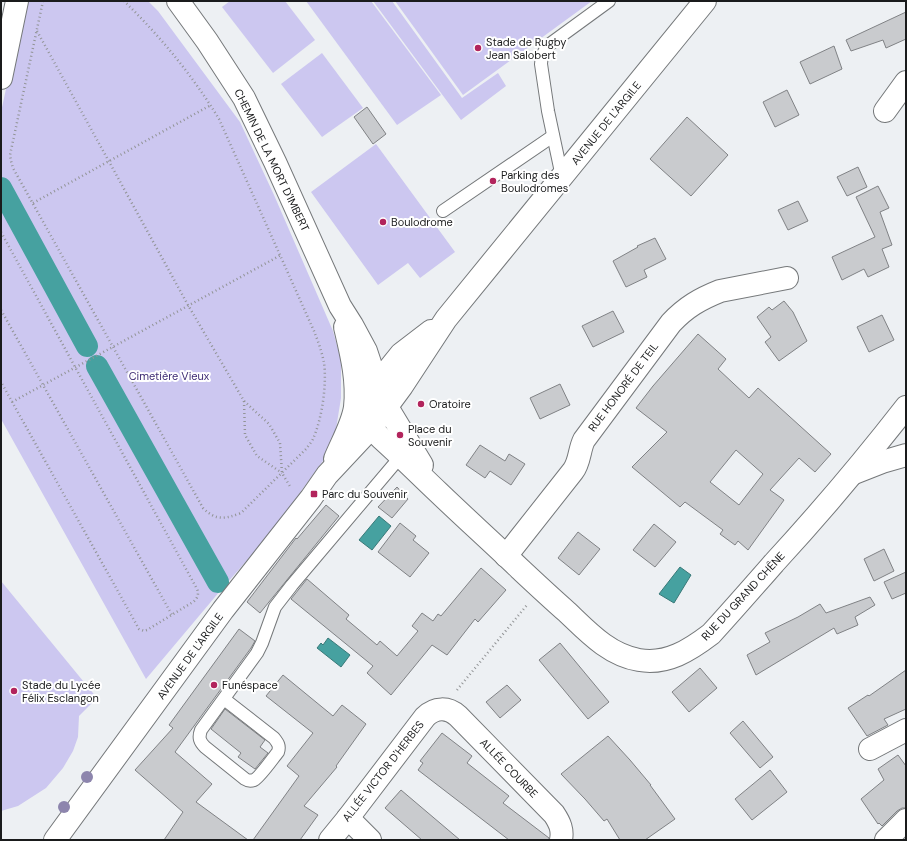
<svg xmlns="http://www.w3.org/2000/svg" width="907" height="841" font-family="'DM Sans',sans-serif">
<rect width="100%" height="100%" fill="#edf0f3"/>
<!-- green -->
<g fill="#ccc7f0">
<polygon points="25,1 148,1 158,11 240,122 274,195 333,331 341,360 341,398 336,429 325,458 271,533 220,591 146,679 1,419 1,112"/>
<polygon points="230,1 285,1 315,40 273,73 222,7"/>
<polygon points="306,1 371,1 441,95 397,125"/>
<polygon points="373,1 392,1 462,98 498,73 506,86 461,120"/>
<polygon points="395,1 592,1 463,95"/>
<polygon points="322,53 363,108 322,137 281,84"/>
<polygon points="376,144 455,252 420,278 408,263 378,285 311,192"/>
<polygon points="1,581 97,698 79,716 78,737 73,751 63,768 46,788 18,806 1,811"/>
</g>
<!-- water -->
<g fill="#46a1a0" stroke="#397978">
<polygon points="379,516 391,526 372,550 359,540"/>
<polygon points="680,567 691,575 674,603 659,594"/>
<polygon points="328,638 350,655 341,667 317,648 321,643 323,645"/>
</g>
<g fill="none" stroke-linecap="round" stroke-linejoin="round">
<!-- canal -->
<g stroke="#46a1a0" stroke-width="22">
<polyline points="1,188 87,346"/>
<polyline points="97,366 218,582"/>
</g>
</g>
<!-- building -->
<g fill="#c9cbce" stroke="#808285" fill-rule="evenodd">
<polygon points="906,12 906,39 886,48 883,40 851,51 846,40"/>
<polygon points="834,46 842,69 810,84 800,62"/>
<polygon points="787,90 799,115 775,127 763,102"/>
<polygon points="367,107 386,134 373,144 354,117"/>
<polygon points="687,117 728,155 691,196 650,159"/>
<polygon points="858,167 867,187 847,196 837,177"/>
<polygon points="878,186 889,208 880,212 892,245 882,249 889,267 868,277 864,269 842,280 832,257 875,237 856,197"/>
<polygon points="798,201 808,221 788,230 778,210"/>
<polygon points="655,238 666,259 644,270 647,277 626,287 613,261 638,247 637,246"/>
<polygon points="784,301 793,312 807,341 779,361 765,342 771,337 757,317 769,307 772,310"/>
<polygon points="613,311 624,332 593,347 582,326"/>
<polygon points="882,315 894,340 869,352 857,327"/>
<path d="M698 334 726 359 718 369 749 398 758 388 831 454 815 472 799 458 770 490 784 500 748 550 738 541 735 545 720 534 723 530 685 502 680 507 632 467 667 432 636 408 653 386ZM736 450 763 474 739 505 710 482Z"/>
<polygon points="560,384 570,405 540,419 530,398"/>
<polygon points="480,445 505,461 509,454 525,464 511,485 490,471 485,478 466,465"/>
<polygon points="397,487 408,499 392,518 378,507"/>
<polygon points="326,505 339,516 260,613 247,602 296,538 297,539"/>
<polygon points="400,523 416,536 413,540 429,553 410,577 378,552"/>
<polygon points="654,524 676,542 655,567 633,550"/>
<polygon points="578,532 600,549 579,575 558,558"/>
<polygon points="884,549 894,571 874,581 864,559"/>
<polygon points="481,568 506,590 478,622 475,619 447,655 432,645 391,695 367,673 373,666 291,599 307,579 349,615 346,619 377,645 380,641 397,656 418,631 412,626 422,613 433,621 438,614 441,616"/>
<polygon points="906,572 906,593 892,599 884,582"/>
<polygon points="870,597 875,605 855,617 858,625 837,634 834,628 756,675 747,655 770,642 765,633 798,617 820,604 826,613"/>
<polygon points="239,629 255,641 251,648 175,752 212,784 196,802 248,840 164,840 183,812 135,770 173,728 169,725"/>
<polygon points="560,643 609,702 588,719 539,660"/>
<polygon points="700,668 717,688 689,712 672,692"/>
<polygon points="906,670 906,709 884,719 888,725 867,736 848,708 868,695 869,696"/>
<polygon points="283,675 333,716 342,705 366,724 336,766 337,767 304,806 318,815 300,840 253,840 299,776 287,766 313,733 266,696"/>
<polygon points="507,685 521,700 500,718 486,702"/>
<polygon points="225,709 265,740 260,747 268,753 255,769 238,757 241,753 211,729"/>
<polygon points="743,721 773,757 760,768 730,733"/>
<polygon points="442,733 472,756 467,763 509,796 503,803 549,838 549,840 509,840 418,770 423,763 420,761"/>
<polygon points="608,736 630,760 651,785 650,785 675,819 645,840 620,840 607,819 604,821 585,799 561,774"/>
<polygon points="898,755 906,766 906,808 902,808 897,811 882,826 879,823 878,824 861,799 884,780 878,769"/>
<polygon points="770,770 787,792 752,820 735,799"/>
<polygon points="401,790 460,840 422,840 385,808"/>
</g>
<g fill="none" stroke-linecap="round" stroke-linejoin="round">
<!-- service casing -->
<g stroke="#75787a" stroke-width="14">
<g id="service">
<path d="M562 177 548 111 541 64C541 56 544 50 550 44L609 1"/>
<polyline points="443,211 553,136"/>
<path d="M224 699 274 738C278 743 280 746 278 752 273 758 260 777 254 780 251 781 248 781 245 779L205 747C200 742 198 738 201 730L257 653 262 643 275 607 292 585 401 456"/>
</g>
</g>
<!-- minor casing -->
<g stroke="#75787a" stroke-width="24">
<g id="minor">
<polyline points="1,78 17,1"/>
<polyline points="885,111 906,82"/>
<polyline points="381,395 387,407 422,465"/>
<polyline points="366,397 376,385 401,354 431,331"/>
<path d="M359 413 371 428 381 438C400 455 419 474 438 492 465 518 493 543 520 569 535 583 551 598 567 612 588 632 609 655 639 660 667 665 690 650 711 634 732 611 753 587 774 563 820 513 864 461 906 407"/>
<polyline points="371,428 402,386 446,319 705,1"/>
<polyline points="854,473 882,462 906,455"/>
<path d="M506 556 573 471C580 462 579 450 584 440L671 323C686 307 700 299 720 291L787 278"/>
<polyline points="870,749 906,730"/>
<polyline points="348,818 370,840"/>
<path d="M330 840 348 818 425 717C435 707 448 707 458 716L554 814C560 823 563 830 561 840"/>
<polyline points="886,840 906,820"/>
</g>
</g>
<!-- tertiary casing -->
<g stroke="#75787a" stroke-width="24">
<g id="tertiary">
<path d="M335 459C341 444 353 423 355 407 358 380 351 353 345 327"/>
<polyline points="55,840 223,610 311,498 327,475 371,428 376,385 370,363 366,351 352,325 340,306 275,162 244,98 207,41 178,1"/>
</g>
</g>
<!-- path -->
<g stroke="#929496" stroke-width="2.5" stroke-dasharray="1 3" stroke-linecap="butt">
<path d="M43 1 10 155 11 161 13 168 203 508C216 521 225 519 241 513L306 449C308 446 311 443 313 439 322 419 327 384 324 363 322 352 318 341 314 331L219 119C193 76 160 36 124 1"/>
<polyline points="37,31 188,305 244,401 269,424 280,443 282,473 291,488"/>
<polyline points="33,203 211,105"/>
<path d="M1 232 197 589C199 594 198 598 193 602L147 630 144 631 139 629 1 382"/>
<polyline points="1,310 172,615"/>
<polyline points="244,401 245,435 257,456 282,473"/>
<polyline points="12,402 281,255"/>
<polyline points="457,690 527,605"/>
</g>
<!-- service -->
<use href="#service" stroke="#fff" stroke-width="12"/>
<!-- minor -->
<use href="#minor" stroke="#fff" stroke-width="22"/>
<!-- tertiary -->
<use href="#tertiary" stroke="#fff" stroke-width="22"/>
</g>
<!-- trees -->
<g fill="#8d85ad">
<circle cx="87" cy="777" r="6"/>
<circle cx="64" cy="807" r="6"/>
</g>
<!-- markers -->
<g fill="#b2245c" stroke="#fff" stroke-width="1.5">
<circle cx="478" cy="48" r="4"/>
<circle cx="493" cy="181" r="4"/>
<circle cx="383" cy="222" r="4"/>
<circle cx="421" cy="404" r="4"/>
<circle cx="400" cy="435" r="4"/>
<rect x="310" y="490" width="8" height="8" rx="2"/>
<circle cx="214" cy="685" r="4"/>
<circle cx="14" cy="691" r="4"/>
</g>
<g text-anchor="middle" stroke-width="4" stroke-linejoin="round" paint-order="stroke">
<!-- poi labels -->
<g font-size="11" fill="#1a1b1c" stroke="#fff" text-anchor="start">
<text x="486" y="46">Stade de Rugby<tspan x="486" dy="13">Jean Salobert</tspan></text>
<text x="501" y="179">Parking des<tspan x="501" dy="13">Boulodromes</tspan></text>
<text x="391" y="226">Boulodrome</text>
<text x="429" y="408">Oratoire</text>
<text x="408" y="433">Place du<tspan x="408" dy="13">Souvenir</tspan></text>
<text x="322" y="498">Parc du Souvenir</text>
<text x="22" y="689">Stade du Lycée<tspan x="22" dy="13">Félix Esclangon</tspan></text>
<text x="222" y="689">Funéspace</text>
</g>
<!-- street labels -->
<g font-size="11" fill="#1a1b1c" stroke="#fff">
<text transform="translate(606 123) rotate(-51)" y="4">AVENUE DE L'ARGILE</text>
<text transform="translate(272 160) rotate(64)" y="4">CHEMIN DE LA MORT D'IMBERT</text>
<text transform="translate(623 387) rotate(-53)" y="4">RUE HONORÉ DE TEIL</text>
<text transform="translate(743 596) rotate(-47)" y="4">RUE DU GRAND CHÊNE</text>
<text transform="translate(190 656) rotate(-54)" y="4">AVENUE DE L'ARGILE</text>
<text transform="translate(509 768) rotate(46)" y="4">ALLÉE COURBE</text>
<text transform="translate(383 771) rotate(-52)" y="4">ALLÉE VICTOR D'HERBES</text>
</g>
<!-- park labels -->
<g font-size="11" fill="#3f2d74" stroke="#fff">
<text x="169" y="380">Cimetière Vieux</text>
</g>
</g>
<!-- border -->
<rect width="907" height="841" fill="none" stroke="#1a1b1c" stroke-width="4"/>
</svg>
